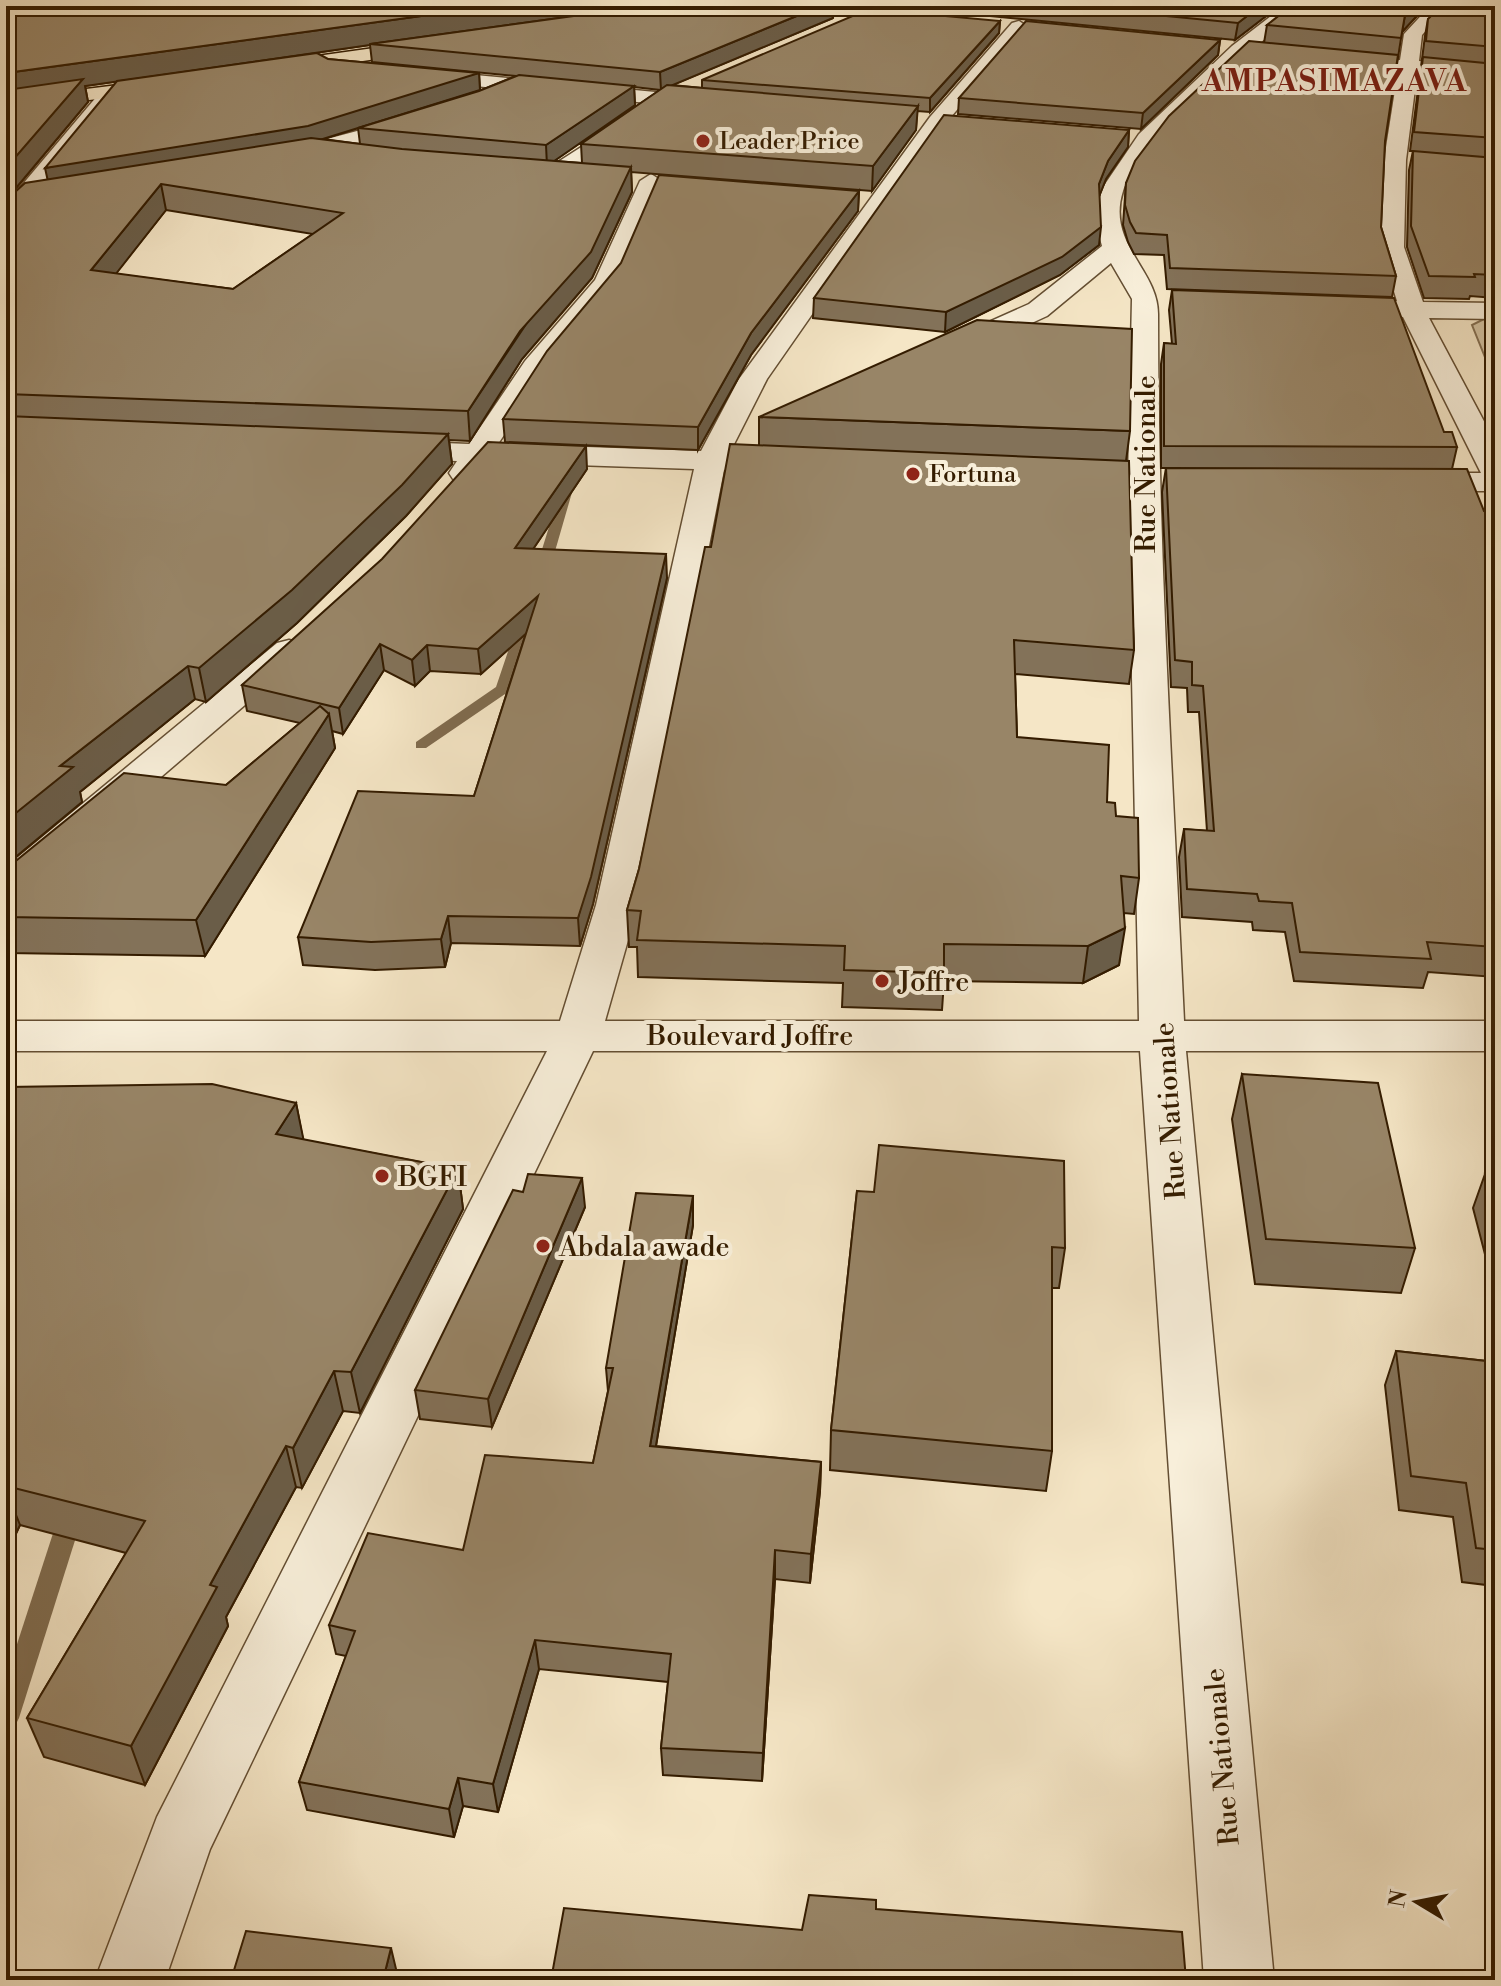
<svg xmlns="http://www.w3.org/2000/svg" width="1501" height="1986" font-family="'Libre Bodoni',serif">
<rect width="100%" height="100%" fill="#f5e6c6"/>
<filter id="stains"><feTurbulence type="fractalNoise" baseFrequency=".0025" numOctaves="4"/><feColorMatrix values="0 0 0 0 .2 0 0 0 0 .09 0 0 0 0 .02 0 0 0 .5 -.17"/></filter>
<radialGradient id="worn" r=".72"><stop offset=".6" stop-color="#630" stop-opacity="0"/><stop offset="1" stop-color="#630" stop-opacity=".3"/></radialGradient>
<!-- green -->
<polygon fill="#d4c4a4" stroke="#847052" stroke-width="2" points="1486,318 1495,318 1495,382 1472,325"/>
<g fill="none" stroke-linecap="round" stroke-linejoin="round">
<!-- stream -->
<g fill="#806c4f" fill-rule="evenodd">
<polygon points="569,478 575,482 549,572 542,576 537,575 535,572 563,482"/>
<polygon points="526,615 533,619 508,692 426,748 416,748 416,742 496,687 519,619"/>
<polygon points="71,1505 79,1508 83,1515 19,1718 15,1726 6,1730 6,1678 59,1515 63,1508"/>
</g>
<!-- minor casing -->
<g stroke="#644e32" stroke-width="3">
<g id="minor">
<polygon points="793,6 855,6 919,13 928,18 919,23 802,11"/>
<path d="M1284 6H1304C1289 24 1266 37 1248 52 1216 79 1136 153 1123 191 1106 244 1158 269 1158 314 1158 550 1173 785 1184 1021H1495V1051H1186L1274 1980H1204L1140 1051H593L210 1849 165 1980H95L157 1817 547 1051H6V1021H560L596 905 694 469 486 462 475 479H453L449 473 457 461 392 459 382 456 377 450 382 444 392 441 469 444 525 361 595 280 640 181 651 174 662 181 620 282 546 372 498 444 701 451 739 379 930 117 1012 23 1019 21 1028 27 944 125 767 379 730 452 750 455 754 461 750 467 724 470 638 905 605 1021H1139L1128 480 1132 299 1111 263 1047 316 966 353H946L943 347 946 341 1029 304 1102 246 1096 223 1101 190 1139 134 1232 46Z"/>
<polygon points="1430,6 1449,6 1422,35 1419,61 1495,68 1495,80 1417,73 1406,160 1404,247 1423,302 1495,303 1495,319 1429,318 1495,442 1495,491 1411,491 1400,488 1396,482 1400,476 1411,473 1481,473 1403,317 1378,314 1374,309 1378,304 1397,301 1380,247 1384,160 1398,71 1338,66 1328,60 1338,54 1400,60 1404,34"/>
<polygon points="422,70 708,97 718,103 708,109 415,80 412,76 415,72"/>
<polygon points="110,87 120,93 117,97 14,224 6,226 6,204 103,89"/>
<polygon points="417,115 427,121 424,125 290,163 279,156 282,151"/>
<polygon points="631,115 638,117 641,121 638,125 560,181 544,181 541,176 544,171"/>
<polygon points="289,640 301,643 306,650 301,657 21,897 6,900 6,867 277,643"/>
</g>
</g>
<!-- major casing -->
<g stroke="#341c00" stroke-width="3">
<g id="major">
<polygon points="431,40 438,42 438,50 274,74 264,68 274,62"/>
<polygon points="166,79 176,85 173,89 6,111 6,99"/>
</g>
</g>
<!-- minor -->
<use href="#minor" fill="#f8efda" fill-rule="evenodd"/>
<!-- major -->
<use href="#major" fill="#f5e6c6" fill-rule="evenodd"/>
</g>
<!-- wall -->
<g fill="#837259" stroke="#341c00" stroke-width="2" fill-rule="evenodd">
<path d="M27 6H595V12L680 8 833 18 672 85 702 88V80L1000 21 999 33 930 112 917 111 916 130 872 191 631 172 632 192 592 278 522 359 470 441 449 440 452 464 406 516 297 623 206 702 195 699 80 792 82 802 6 865V9ZM370 45 372 62 516 76 479 91 369 125 480 90 479 73 328 59 48 180 12 193 88 102 85 86ZM634 87 660 90 581 144 582 163 554 161 635 105ZM358 128 360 144 323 139ZM166 210 313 234 233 289 115 274Z"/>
<polygon points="888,6 1279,6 1235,40"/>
<polygon points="1426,6 1402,32 1385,141 1381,227 1396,276 1392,297 1167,289 1164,255 1134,254 1128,242 1123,225 1126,183 1264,43 1267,25"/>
<polygon points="1495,6 1495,298 1470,296 1469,299 1424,298 1407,247 1409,170 1413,151 1410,151 1425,36 1428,19"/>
<polygon points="1220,40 1218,55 1141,129 958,114 959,98"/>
<polygon points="1129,130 1128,147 1106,179 1099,196 1099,245 1060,275 945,332 813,318 814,298"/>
<polygon points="859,191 858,211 751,355 698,450 505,442 503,419"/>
<polygon points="1172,290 1444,432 1457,447 1452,469 1495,527 1495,977 1428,972 1423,988 1294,981 1285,932 1253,930 1252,922 1182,917 1179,857 1184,829 1207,831 1199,712 1188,712 1187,688 1171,687 1162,492 1166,468 1161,468 1161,364 1164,343 1172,344 1169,310"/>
<polygon points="759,417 1130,431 1126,461 1134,650 1129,684 1015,674 1017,737 1107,802 1116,816 1139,878 1134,914 1124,913 1119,965 1083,983 944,981 942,1010 842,1007 843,983 638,977 637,947 629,947 627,910 639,869 711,547 759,446"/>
<polygon points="587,469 533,549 667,578 593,904 580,946 451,943 445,967 375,970 303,965 298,937 474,796 526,633 481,674 430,671 415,686 384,670 343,734 332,731 335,748 205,956 7,953 6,951 6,865 226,785 300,723 247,711 242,685"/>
<polygon points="1242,1074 1415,1248 1401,1293 1255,1284 1232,1119"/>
<polygon points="6,1087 296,1103 303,1140 458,1169 463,1209 360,1413 343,1411 302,1488 296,1487 226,1617 228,1626 145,1785 44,1757 27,1718 126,1553 20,1525 6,1555"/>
<polygon points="1485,1174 1495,1175 1495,1293 1473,1208"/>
<polygon points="857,1191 1065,1248 1059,1288 1052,1288 1052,1451 1046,1491 830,1470 831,1430"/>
<polygon points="585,1207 492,1427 420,1419 415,1390"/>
<polygon points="693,1225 656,1446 821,1462 820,1491 810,1583 775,1579 762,1781 663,1775 661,1748 668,1682 539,1669 498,1812 463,1806 454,1837 307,1810 299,1782 346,1656 336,1654 329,1625 463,1550 593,1463 608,1391 606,1368"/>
<polygon points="1396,1351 1495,1362 1495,1586 1462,1582 1453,1517 1399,1510 1385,1385"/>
</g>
<!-- shaded-wall -->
<g fill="#6a5d48" stroke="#341c00" stroke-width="2">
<polygon points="494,6 595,6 595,13 370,44 370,45 85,86 88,102 6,200 6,73"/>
<polygon points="821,6 834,6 833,18 661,90 660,72"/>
<polygon points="1260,6 1279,6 1235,40 1238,23"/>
<polygon points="1414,6 1426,6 1402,32 1405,15"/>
<polygon points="1000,21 999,33 930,112 930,98"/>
<polygon points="1220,40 1218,55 1141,129 1143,113"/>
<polygon points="479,73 480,90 310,143 49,186 45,168"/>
<polygon points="634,86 635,105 547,166 546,145"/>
<polygon points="918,106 916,130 872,191 873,166"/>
<polygon points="1129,130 1128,147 1106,179 1097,202 1099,184 1108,161"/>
<polygon points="631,167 632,192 592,278 522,359 470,441 468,411"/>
<polygon points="161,184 166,210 97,298 91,270"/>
<polygon points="859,191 858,211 751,355 698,450 698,427 751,333"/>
<polygon points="1101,227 1099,245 1060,275 945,332 946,312"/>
<polygon points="448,434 452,464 406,516 297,623 206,702 199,668"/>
<polygon points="586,446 587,469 517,573 515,548"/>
<polygon points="666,554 667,578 593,904 580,946 578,918"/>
<polygon points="538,596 540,621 481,674 478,649"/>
<polygon points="380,644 384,670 343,734 339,708"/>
<polygon points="427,645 430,671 415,686 412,660"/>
<polygon points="188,666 195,699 80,792 82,802 6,865 6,821 60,766"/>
<polygon points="329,714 335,748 205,956 196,920"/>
<polygon points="448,916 451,943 445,967 441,939"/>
<polygon points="1125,928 1119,965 1083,983 1088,946"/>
<polygon points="296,1103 304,1142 276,1134"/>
<polygon points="458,1169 463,1209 360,1413 351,1372"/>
<polygon points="582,1178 585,1207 492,1427 488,1399"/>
<polygon points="693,1196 693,1225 651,1475 650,1446"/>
<polygon points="334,1371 343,1411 302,1488 293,1448"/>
<polygon points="286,1446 296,1487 226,1617 228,1626 145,1785 131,1746 210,1585"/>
<polygon points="821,1462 820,1491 810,1583 811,1554"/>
<polygon points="6,1490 20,1525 6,1555"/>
<polygon points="775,1550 775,1579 762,1781 763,1753"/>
<polygon points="535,1640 539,1669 498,1812 493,1784"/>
<polygon points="458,1778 463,1806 454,1837 449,1809"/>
<polygon points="391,1948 396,1969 394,1980 383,1980"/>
</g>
<!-- building -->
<g fill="#988567" stroke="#341c00" stroke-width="2" fill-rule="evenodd">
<polygon points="28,6 494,6 6,73 6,9"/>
<polygon points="647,6 672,6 680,8 691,6 821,6 660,72 370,44"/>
<polygon points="1063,6 1260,6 1238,23"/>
<polygon points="1291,6 1414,6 1405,15 1401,38 1267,25"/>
<polygon points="1441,6 1495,6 1495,47 1426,41 1428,19"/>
<polygon points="869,9 1000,21 930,98 702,80"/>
<polygon points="1026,21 1220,40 1143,113 959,98"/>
<polygon points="1249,41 1398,55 1385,141 1381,227 1396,276 1170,268 1167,235 1136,233 1130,222 1125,205 1126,183 1135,161 1169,116"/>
<polygon points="317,53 328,59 479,73 308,126 45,168 117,81"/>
<polygon points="1423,57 1495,64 1495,138 1414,132"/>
<polygon points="519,75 634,86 546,145 358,128 479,91"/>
<polygon points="83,79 6,168 6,90"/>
<polygon points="667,85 918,106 873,166 581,144"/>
<polygon points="944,115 1129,130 1108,161 1099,184 1101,227 1062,257 946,312 814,298"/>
<path d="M311 138 402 149 631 167 591 252 520 331 468 411 6 394V194L15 192 25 183ZM161 184 343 213 233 289 91 270Z"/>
<polygon points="1413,151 1495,158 1495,275 1474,274 1475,277 1429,276 1411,226"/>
<polygon points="659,175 859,191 751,333 698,427 503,419 547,351 621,263"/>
<polygon points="1172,290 1394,298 1444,432 1452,432 1457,447 1164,446 1164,343 1176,344"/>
<polygon points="977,320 1132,329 1130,431 759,417"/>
<polygon points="6,416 448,434 402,485 292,590 199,668 188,666 60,766 73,767 6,821"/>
<polygon points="488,442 586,446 515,548 666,554 591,877 578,918 448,916 441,939 371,942 298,937 358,791 474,796 538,596 478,649 427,645 412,660 380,644 339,708 242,685 382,559"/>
<polygon points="730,444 1129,461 1134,650 1014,640 1017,737 1109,745 1107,802 1115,803 1116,816 1138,818 1139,878 1121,876 1125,928 1088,946 944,944 944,973 844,970 845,946 637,940 641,911 627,910 639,869 705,547 711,547"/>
<polygon points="1166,468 1467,469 1484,511 1490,512 1495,527 1495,947 1427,942 1431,959 1300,952 1292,903 1259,901 1257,894 1187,889 1184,829 1214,831 1203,686 1192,685 1192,662 1175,660"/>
<polygon points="320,706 329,714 196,920 6,917 6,865 12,864 124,773 226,785"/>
<polygon points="1242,1074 1378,1083 1415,1248 1266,1239"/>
<polygon points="212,1084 296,1103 276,1134 458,1169 351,1372 334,1371 293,1448 286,1446 210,1585 217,1587 131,1746 27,1718 145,1521 6,1486 6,1087"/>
<polygon points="879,1145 1064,1161 1065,1248 1052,1247 1052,1451 831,1430 857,1191 874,1192"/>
<polygon points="528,1174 582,1178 488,1399 415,1390 513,1190 523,1192"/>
<polygon points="1485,1174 1495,1175 1495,1212"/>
<polygon points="636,1193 693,1196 650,1446 821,1462 811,1554 775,1550 763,1753 661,1748 671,1654 535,1640 493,1784 458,1778 449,1809 299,1782 355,1631 329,1625 368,1533 463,1550 485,1455 593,1463 613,1368 606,1368"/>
<polygon points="1396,1351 1495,1362 1495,1550 1476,1548 1466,1483 1411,1476"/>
<polygon points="809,1895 876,1900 876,1909 1182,1932 1186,1980 551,1980 564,1908 802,1930"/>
<polygon points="246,1931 391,1948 383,1980 231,1980"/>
<polygon points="6,1973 44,1980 6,1980"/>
</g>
<!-- markers -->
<g fill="#8f2418" stroke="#f8efda" stroke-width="3">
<circle cx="703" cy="141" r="8"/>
<circle cx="913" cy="474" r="8"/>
<circle cx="882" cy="981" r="8"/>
<circle cx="382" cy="1176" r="8"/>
<circle cx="543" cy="1246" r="8"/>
</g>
<g text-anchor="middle" stroke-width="8" stroke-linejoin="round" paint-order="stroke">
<!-- far-poi labels -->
<g font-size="24" fill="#341c00" stroke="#f8efda" text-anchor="start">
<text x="719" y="149">Leader Price</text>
<text x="929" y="482">Fortuna</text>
</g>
<!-- street labels -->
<g font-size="28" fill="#341c00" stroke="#f8efda">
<text transform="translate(1145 464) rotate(-90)" y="10">Rue Nationale</text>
<text x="750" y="1045">Boulevard Joffre</text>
<text transform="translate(1169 1111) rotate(-94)" y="10">Rue Nationale</text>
<text transform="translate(1221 1757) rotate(-95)" y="10">Rue Nationale</text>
</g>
<!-- poi labels -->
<g font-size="28" fill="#341c00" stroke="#f8efda" text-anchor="start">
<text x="898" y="991">Joffre</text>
<text x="398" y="1186">BGFI</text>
<text x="559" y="1256">Abdala awade</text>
</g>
<!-- far-district labels -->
<g font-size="30" font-weight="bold" letter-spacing="2" fill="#7a1f14" stroke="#f8efda">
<text x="1335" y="91">AMPASIMAZAVA</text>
</g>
</g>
<!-- margin -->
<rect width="1501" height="1986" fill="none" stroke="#f5e6c6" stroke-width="32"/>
<rect x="8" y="8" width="1485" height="1970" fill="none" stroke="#341c00" stroke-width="4"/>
<rect x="16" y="16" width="1469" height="1954" fill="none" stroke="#341c00" stroke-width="2"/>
<!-- north arrow -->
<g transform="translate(1417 1902) rotate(280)" stroke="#f8efda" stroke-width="6" paint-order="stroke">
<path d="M0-6L14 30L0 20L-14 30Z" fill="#341c00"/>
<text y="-12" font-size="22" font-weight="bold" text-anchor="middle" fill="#341c00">N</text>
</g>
<rect width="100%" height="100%" filter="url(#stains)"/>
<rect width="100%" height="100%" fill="url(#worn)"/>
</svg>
